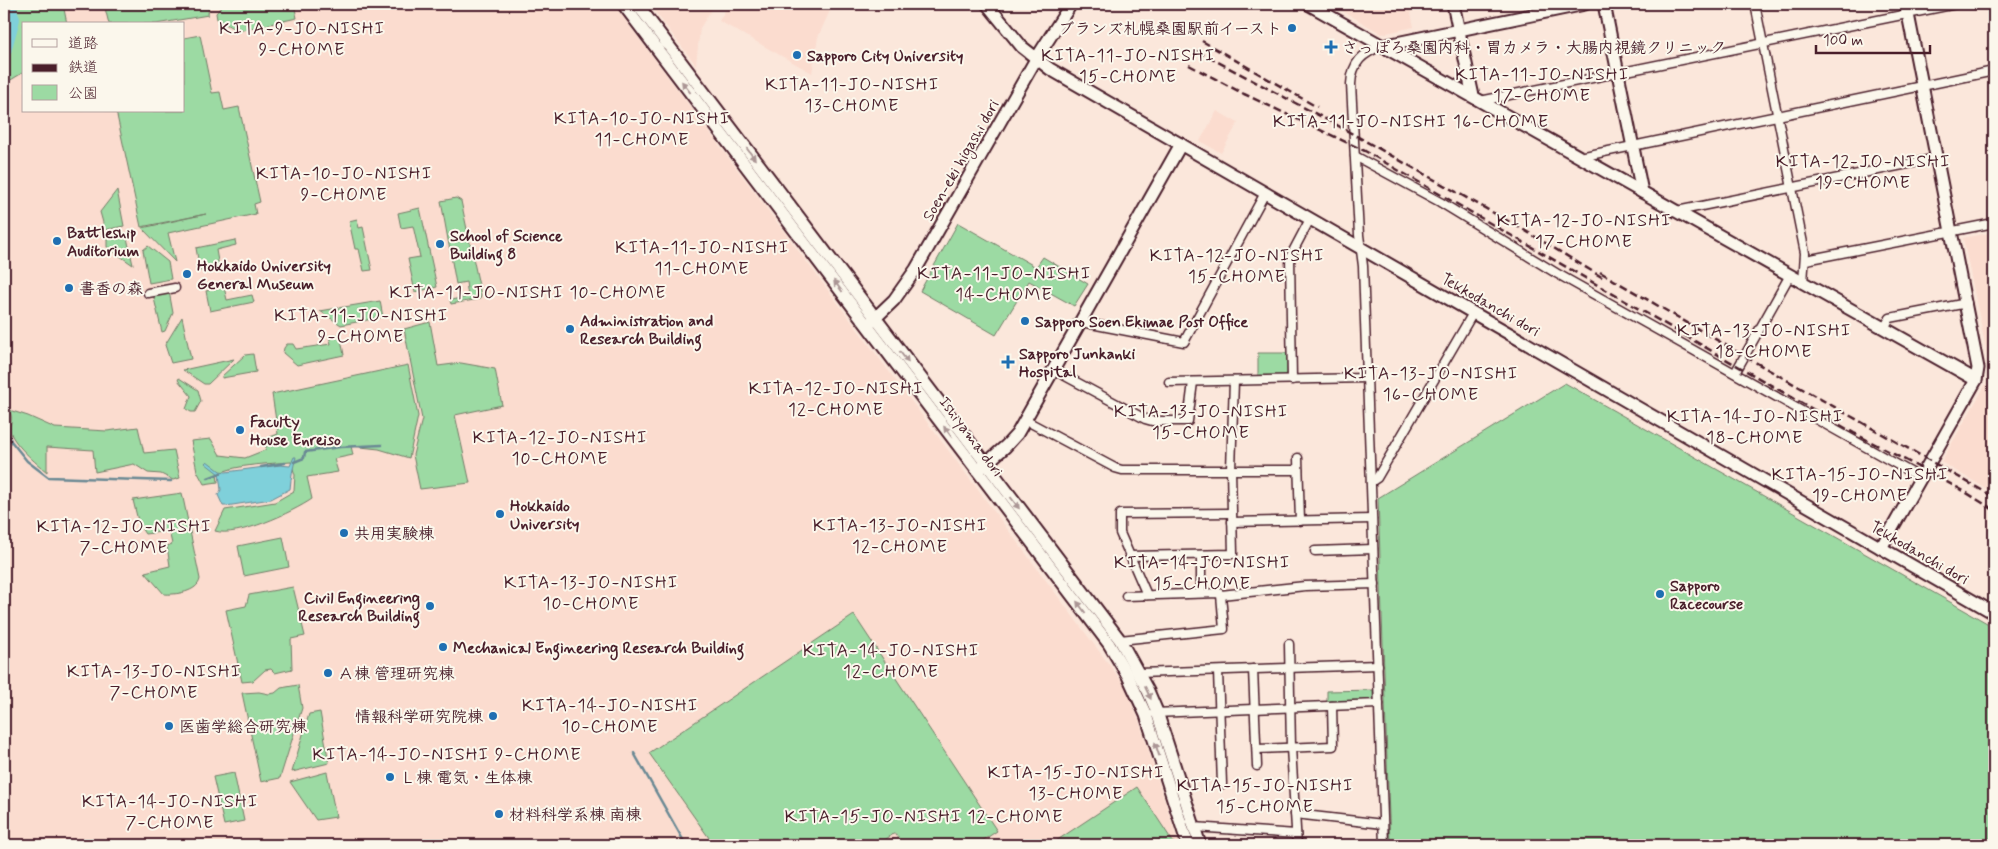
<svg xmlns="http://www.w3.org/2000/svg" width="1998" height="849" font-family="Mynerve,'Klee One',sans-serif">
<rect width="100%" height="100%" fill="#fbe7db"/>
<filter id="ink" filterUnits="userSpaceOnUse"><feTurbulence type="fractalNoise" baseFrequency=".02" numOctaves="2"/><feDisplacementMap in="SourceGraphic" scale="10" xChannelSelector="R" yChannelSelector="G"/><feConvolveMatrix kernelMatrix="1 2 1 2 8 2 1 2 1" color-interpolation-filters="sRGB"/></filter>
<g filter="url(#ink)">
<!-- built -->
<g fill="#fbdccf" fill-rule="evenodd">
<path d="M4 4H613L1123 683 1139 721 1179 845H4ZM24 24H184V111H24Z"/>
<polygon points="649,4 715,4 700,28 696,65"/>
<polygon points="729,4 833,4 818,37 812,73 719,21"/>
<polygon points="1331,4 1409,4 1414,27 1382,34"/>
<polygon points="1217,111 1238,123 1221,153 1200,141"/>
<polygon points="1994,232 1994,493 1941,462 1989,379 1989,363 1963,238"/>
</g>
<!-- green -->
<g fill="#9cdaa3" stroke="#737c67">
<polygon points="4,4 63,4 67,24 24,24 24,72 4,84"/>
<polygon points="104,4 209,4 208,15 156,24 109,24"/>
<polygon points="224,4 294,4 297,18 238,31 217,19 216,13"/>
<polygon points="200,35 212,93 220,92 224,110 239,107 260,202 254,204 256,214 168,233 175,262 142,228 206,214 141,227 116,111 184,111 184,38"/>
<polygon points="117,190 124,226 105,230 100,212"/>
<polygon points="456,198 461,201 481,295 480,299 451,304 450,300 468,297 466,282 456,284 441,201"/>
<polygon points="420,208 437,287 415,292 408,259 420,257 413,226 401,228 398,213"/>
<polygon points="357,219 359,228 363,227 372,270 364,271 359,249 355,249 349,221"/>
<polygon points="958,223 1036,267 1043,257 1088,284 1074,306 1029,281 996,335 920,291"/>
<polygon points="126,233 133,265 107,247 107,237"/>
<polygon points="235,240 236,245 216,250 219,267 200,271 196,248"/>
<polygon points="148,246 168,262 171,279 149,283 143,250"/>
<polygon points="224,287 227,300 252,295 254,302 210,311 206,291"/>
<polygon points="169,291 173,313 165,331 162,332 153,294"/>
<polygon points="380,301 383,317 341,325 320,311"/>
<polygon points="182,317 191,359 171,363 165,345"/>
<polygon points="430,322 438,366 461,363 495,369 502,405 455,415 470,483 420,489 413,455 422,419 404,329"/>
<polygon points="340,334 344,355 297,365 283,353 284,348 287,344 293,344 296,349 331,344 329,336"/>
<polygon points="1258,353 1287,353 1287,375 1258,378"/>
<polygon points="253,354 256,372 222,378 222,376 245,355"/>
<polygon points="234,359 208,384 204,384 183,370"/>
<path d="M408 365 418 416 409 458 379 449 351 446 353 455 334 459 338 472 307 477 312 499C293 512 237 538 215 531L225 510 275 502 294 491 295 475 291 462C268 464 238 464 217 474L218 482 204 484 197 471 191 441 211 439 220 455 245 458 265 450 270 437 278 434 272 394Z"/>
<polygon points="179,378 198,390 201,401 195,412 191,412 186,409 191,396 178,380"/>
<polygon points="1565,383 1994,627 1994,845 1390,845 1378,498"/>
<path d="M9 410 28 416 55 428 107 431 138 427 144 453 174 450 180 478 173 480 161 474 148 473 134 464 95 472 93 450 47 447V472C37 464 12 443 10 430 10 420 14 420 9 410Z"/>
<path d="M182 493 200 579C198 592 175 595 164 594L145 572 170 566 167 546 172 544 169 531 145 534 139 525 133 500Z"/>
<polygon points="283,537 289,567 244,576 238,546"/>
<polygon points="293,587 305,636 291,639 292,669 275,673 271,669 265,670 253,681 242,682 226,610 246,606 249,595"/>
<polygon points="854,615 997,831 976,845 903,845 895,833 877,845 714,845 649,753"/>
<polygon points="298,685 302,708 280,778 261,782 242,693 259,692 269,694 275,693 281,688"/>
<polygon points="1373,690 1373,700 1327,702 1327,691"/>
<polygon points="320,712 329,763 292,772 309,714"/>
<polygon points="327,772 336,817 316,820 290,782"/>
<polygon points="234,773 244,821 224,825 213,777"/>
<polygon points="1137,787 1175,845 1050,845"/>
</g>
<!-- water -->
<path fill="#7fd0da" stroke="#6a8994" d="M294 457H296C293 468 291 477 290 489L271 499 226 506H223L218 495 221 490 219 474 205 463 207 461 220 471 226 472 280 465 290 466Z"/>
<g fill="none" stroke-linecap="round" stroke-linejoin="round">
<!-- stream -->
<g stroke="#6a8994" stroke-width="2.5">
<polyline points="4,422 11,441 27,461 48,477 171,481"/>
<polyline points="294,462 304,458 305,452 340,447 382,445"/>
<polyline points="261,467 285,463"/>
<polyline points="208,478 221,473"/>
<polyline points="634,753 686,845"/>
</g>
<!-- river -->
<polyline stroke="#7fd0da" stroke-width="14" points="4,51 13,19 8,4"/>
<!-- street casing -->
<g stroke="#4a1f2b" stroke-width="11">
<g id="street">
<polyline points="1755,4 1805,253 1803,283"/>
<path d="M1382 46C1363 53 1352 62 1351 84L1359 235 1363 266 1384 845"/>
<polyline points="1480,101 1956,4"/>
<polyline points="1355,156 1440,202 1556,273 1921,478"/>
<polyline points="1580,157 1994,71"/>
<polyline points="1677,211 1937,158"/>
<polyline points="1806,260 1994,223"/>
<polyline points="148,293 175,288"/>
<polyline points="1081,322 1184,342 1265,193"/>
<polyline points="1884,328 1890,318 1967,303"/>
<polyline points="1054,370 1145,419 1152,421 1188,421 1193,382"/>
<polyline points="1735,373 1790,275"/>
<polyline points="1292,380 1290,257 1310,219"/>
<polyline points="1169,382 1367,378"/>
<polyline points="1025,420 1115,468 1122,470 1298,470"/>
<polyline points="1298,458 1300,521"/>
<polyline points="1371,482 1377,478 1473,313"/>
<polyline points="1232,522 1372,519"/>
<polyline points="1315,551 1373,549"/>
<polyline points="1201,555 1201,593"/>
<polyline points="1130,556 1233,554 1231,469 1234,381"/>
<polyline points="1147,595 1120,533 1120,514 1232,513"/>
<polyline points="1126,596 1219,593 1221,595 1305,586 1375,584"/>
<polyline points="1120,640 1224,629 1221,595"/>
<polyline points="1289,644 1291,748 1297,845"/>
<polyline points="1253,669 1257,766"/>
<polyline points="1218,671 1222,784"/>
<polyline points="1139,673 1378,665"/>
<polyline points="1154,713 1379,704"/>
<polyline points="1257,749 1333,746 1332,706"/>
<polyline points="1295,814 1383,824"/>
<polyline points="1194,827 1296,834"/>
</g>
</g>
<!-- secondary casing -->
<g stroke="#4a1f2b" stroke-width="15">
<g id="secondary">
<polyline points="623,4 1109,644 1128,676 1146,715 1188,845"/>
<polyline points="637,4 1120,640 1148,691 1157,712 1200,845"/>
<polyline points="987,4 1022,47 1050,69 1994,613"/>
<polyline points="1308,4 1976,380"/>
<polyline points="1453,4 1473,96"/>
<polyline points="1604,4 1642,192"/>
<polyline points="1382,46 1585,4"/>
<polyline points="870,323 894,300 916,269 1036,59 1071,4"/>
<polyline points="981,468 1006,446 1017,434 1181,144"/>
<polyline points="1881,548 1976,380 1978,368 1906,4"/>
</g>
</g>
<!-- street -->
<use href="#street" stroke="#fbf7ec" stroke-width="8"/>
<!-- secondary -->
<use href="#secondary" stroke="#fbf7ec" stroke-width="11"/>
<!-- rail -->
<g stroke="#4a1f2b" stroke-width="2.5" stroke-dasharray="8 4" stroke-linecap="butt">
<polyline points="1202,41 1317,107"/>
<polyline points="1197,51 1335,124 1524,230 1605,279"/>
<polyline points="1189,65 1244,94 1365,151 1854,433 1962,490 1994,510"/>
<polyline points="1600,272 1746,357 1994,497"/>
</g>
</g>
<!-- one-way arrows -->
<defs><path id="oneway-solid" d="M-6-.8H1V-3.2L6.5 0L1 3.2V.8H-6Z" transform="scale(1.25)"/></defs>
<g fill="#ab9695">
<use href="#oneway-solid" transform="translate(686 87) rotate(-127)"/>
<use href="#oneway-solid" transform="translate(751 154) rotate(53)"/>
<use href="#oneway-solid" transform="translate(838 286) rotate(-127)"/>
<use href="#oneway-solid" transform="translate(904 357) rotate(53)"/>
<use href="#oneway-solid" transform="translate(948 432) rotate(-127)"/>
<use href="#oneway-solid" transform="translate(1015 503) rotate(53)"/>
<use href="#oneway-solid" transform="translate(1081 607) rotate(-127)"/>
<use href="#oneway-solid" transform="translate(1148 693) rotate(65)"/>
<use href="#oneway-solid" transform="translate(1157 749) rotate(-108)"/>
</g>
</g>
<!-- markers -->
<g fill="#1f6fb2" stroke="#fbf7ec" stroke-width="2">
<circle cx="1292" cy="28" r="5"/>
<path d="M1328.5 39.5h5v5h5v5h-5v5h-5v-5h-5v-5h5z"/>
<circle cx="797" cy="55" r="5"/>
<circle cx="57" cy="241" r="5"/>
<circle cx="440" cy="244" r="5"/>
<circle cx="187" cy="274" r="5"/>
<circle cx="69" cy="288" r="5"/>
<circle cx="1025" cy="321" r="5"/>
<circle cx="570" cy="329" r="5"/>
<path d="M1005.5 354.5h5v5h5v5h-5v5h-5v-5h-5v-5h5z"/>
<circle cx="240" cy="430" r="5"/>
<circle cx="500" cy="514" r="5"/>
<circle cx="344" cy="533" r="5"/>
<circle cx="1660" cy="594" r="5"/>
<circle cx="430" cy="606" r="5"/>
<circle cx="443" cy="647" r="5"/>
<circle cx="328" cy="673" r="5"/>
<circle cx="493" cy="716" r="5"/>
<circle cx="169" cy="726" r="5"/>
<circle cx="390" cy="777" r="5"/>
<circle cx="499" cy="814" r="5"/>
</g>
<g text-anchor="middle" stroke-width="4" stroke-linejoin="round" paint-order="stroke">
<!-- poi labels -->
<g font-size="16" font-weight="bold" fill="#4a1f2b" stroke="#fbf7ec" text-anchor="start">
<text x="1282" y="34" text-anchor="end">ブランズ札幌桑園駅前イースト</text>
<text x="1342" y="53">さっぽろ桑園内科・胃カメラ・大腸内視鏡クリニック</text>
<text x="807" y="61">Sapporo City University</text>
<text x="67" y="238">Battleship<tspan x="67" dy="18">Auditorium</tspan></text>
<text x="450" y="241">School of Science<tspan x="450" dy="18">Building 8</tspan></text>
<text x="197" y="271">Hokkaido University<tspan x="197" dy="18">General Museum</tspan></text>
<text x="79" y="294">書香の森</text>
<text x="580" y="326">Administration and<tspan x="580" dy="18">Research Building</tspan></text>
<text x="1035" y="327">Sapporo Soen Ekimae Post Office</text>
<text x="1019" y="359">Sapporo Junkanki<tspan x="1019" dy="18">Hospital</tspan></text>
<text x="250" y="427">Faculty<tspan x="250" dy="18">House Enreiso</tspan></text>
<text x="510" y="511">Hokkaido<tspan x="510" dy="18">University</tspan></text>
<text x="354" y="539">共用実験棟</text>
<text x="1670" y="591">Sapporo<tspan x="1670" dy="18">Racecourse</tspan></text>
<text x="420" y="603" text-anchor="end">Civil Engineering<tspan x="420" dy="18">Research Building</tspan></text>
<text x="453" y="653">Mechanical Engineering Research Building</text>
<text x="338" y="679">Ａ棟 管理研究棟</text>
<text x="483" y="722" text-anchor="end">情報科学研究院棟</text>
<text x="179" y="732">医歯学総合研究棟</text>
<text x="400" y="783">Ｌ棟 電気・生体棟</text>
<text x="509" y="820">材料科学系棟 南棟</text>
</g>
<!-- street labels -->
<g font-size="16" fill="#4a1f2b" stroke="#fbf7ec">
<text transform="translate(960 160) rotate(-60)" y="6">Soen-eki higashi dori</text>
<text transform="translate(1491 304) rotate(30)" y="6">Tekkodanchi dori</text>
<text transform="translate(972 436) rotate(53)" y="6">Ishiyama dori</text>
<text transform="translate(1920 552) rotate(30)" y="6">Tekkodanchi dori</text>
</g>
<!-- neighbourhood labels -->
<g font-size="18" letter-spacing="1" fill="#4a1f2b" stroke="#fbf7ec">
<text x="302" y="34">KITA-9-JO-NISHI<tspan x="302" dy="21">9-CHOME</tspan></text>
<text x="1128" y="61">KITA-11-JO-NISHI<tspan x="1128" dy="21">15-CHOME</tspan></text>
<text x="1542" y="80">KITA-11-JO-NISHI<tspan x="1542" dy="21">17-CHOME</tspan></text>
<text x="852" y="90">KITA-11-JO-NISHI<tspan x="852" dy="21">13-CHOME</tspan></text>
<text x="642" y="124">KITA-10-JO-NISHI<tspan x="642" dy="21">11-CHOME</tspan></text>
<text x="1411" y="127">KITA-11-JO-NISHI 16-CHOME</text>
<text x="1863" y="167">KITA-12-JO-NISHI<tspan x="1863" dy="21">19-CHOME</tspan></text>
<text x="344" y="179">KITA-10-JO-NISHI<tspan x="344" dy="21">9-CHOME</tspan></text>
<text x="1584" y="226">KITA-12-JO-NISHI<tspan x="1584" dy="21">17-CHOME</tspan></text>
<text x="702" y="253">KITA-11-JO-NISHI<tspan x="702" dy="21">11-CHOME</tspan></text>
<text x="1237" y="261">KITA-12-JO-NISHI<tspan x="1237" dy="21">15-CHOME</tspan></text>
<text x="1004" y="279">KITA-11-JO-NISHI<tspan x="1004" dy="21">14-CHOME</tspan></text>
<text x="528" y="298">KITA-11-JO-NISHI 10-CHOME</text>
<text x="361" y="321">KITA-11-JO-NISHI<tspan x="361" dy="21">9-CHOME</tspan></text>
<text x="1764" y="336">KITA-13-JO-NISHI<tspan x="1764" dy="21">18-CHOME</tspan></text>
<text x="1431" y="379">KITA-13-JO-NISHI<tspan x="1431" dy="21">16-CHOME</tspan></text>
<text x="836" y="394">KITA-12-JO-NISHI<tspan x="836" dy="21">12-CHOME</tspan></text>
<text x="1201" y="417">KITA-13-JO-NISHI<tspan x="1201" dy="21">15-CHOME</tspan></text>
<text x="1755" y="422">KITA-14-JO-NISHI<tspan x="1755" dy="21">18-CHOME</tspan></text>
<text x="560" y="443">KITA-12-JO-NISHI<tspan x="560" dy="21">10-CHOME</tspan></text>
<text x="1860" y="480">KITA-15-JO-NISHI<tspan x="1860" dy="21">19-CHOME</tspan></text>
<text x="900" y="531">KITA-13-JO-NISHI<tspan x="900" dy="21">12-CHOME</tspan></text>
<text x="124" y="532">KITA-12-JO-NISHI<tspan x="124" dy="21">7-CHOME</tspan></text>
<text x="1202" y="568">KITA-14-JO-NISHI<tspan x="1202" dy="21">15-CHOME</tspan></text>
<text x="591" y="588">KITA-13-JO-NISHI<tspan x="591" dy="21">10-CHOME</tspan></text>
<text x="891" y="656">KITA-14-JO-NISHI<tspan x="891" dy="21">12-CHOME</tspan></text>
<text x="154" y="677">KITA-13-JO-NISHI<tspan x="154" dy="21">7-CHOME</tspan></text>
<text x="610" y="711">KITA-14-JO-NISHI<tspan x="610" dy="21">10-CHOME</tspan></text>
<text x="447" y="760">KITA-14-JO-NISHI 9-CHOME</text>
<text x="1076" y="778">KITA-15-JO-NISHI<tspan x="1076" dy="21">13-CHOME</tspan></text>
<text x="1265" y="791">KITA-15-JO-NISHI<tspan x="1265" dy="21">15-CHOME</tspan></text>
<text x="170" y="807">KITA-14-JO-NISHI<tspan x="170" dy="21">7-CHOME</tspan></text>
<text x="924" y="822">KITA-15-JO-NISHI 12-CHOME</text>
</g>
</g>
<!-- margin -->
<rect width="1998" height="849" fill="none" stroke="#fbf7ec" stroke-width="20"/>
<rect x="10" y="10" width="1978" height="829" fill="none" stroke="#4a1f2b" stroke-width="2" filter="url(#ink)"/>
<!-- legend -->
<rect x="22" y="22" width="162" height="90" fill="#fbf7ec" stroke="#b4a19f"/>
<rect x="32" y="39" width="25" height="8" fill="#fbf7ec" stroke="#b4a19f"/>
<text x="68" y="48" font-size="15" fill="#4a1f2b">道路</text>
<rect x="32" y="64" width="25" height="8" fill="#4a1f2b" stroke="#b4a19f"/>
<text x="68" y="72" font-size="15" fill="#4a1f2b">鉄道</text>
<rect x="32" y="85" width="25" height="15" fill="#9cdaa3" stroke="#b4a19f"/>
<text x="68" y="98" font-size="15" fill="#4a1f2b">公園</text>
<!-- scale -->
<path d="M1816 45v8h114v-8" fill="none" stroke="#4a1f2b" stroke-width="2.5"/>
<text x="1823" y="45" font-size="15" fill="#4a1f2b" stroke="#fbf7ec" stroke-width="4" paint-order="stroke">100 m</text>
</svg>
